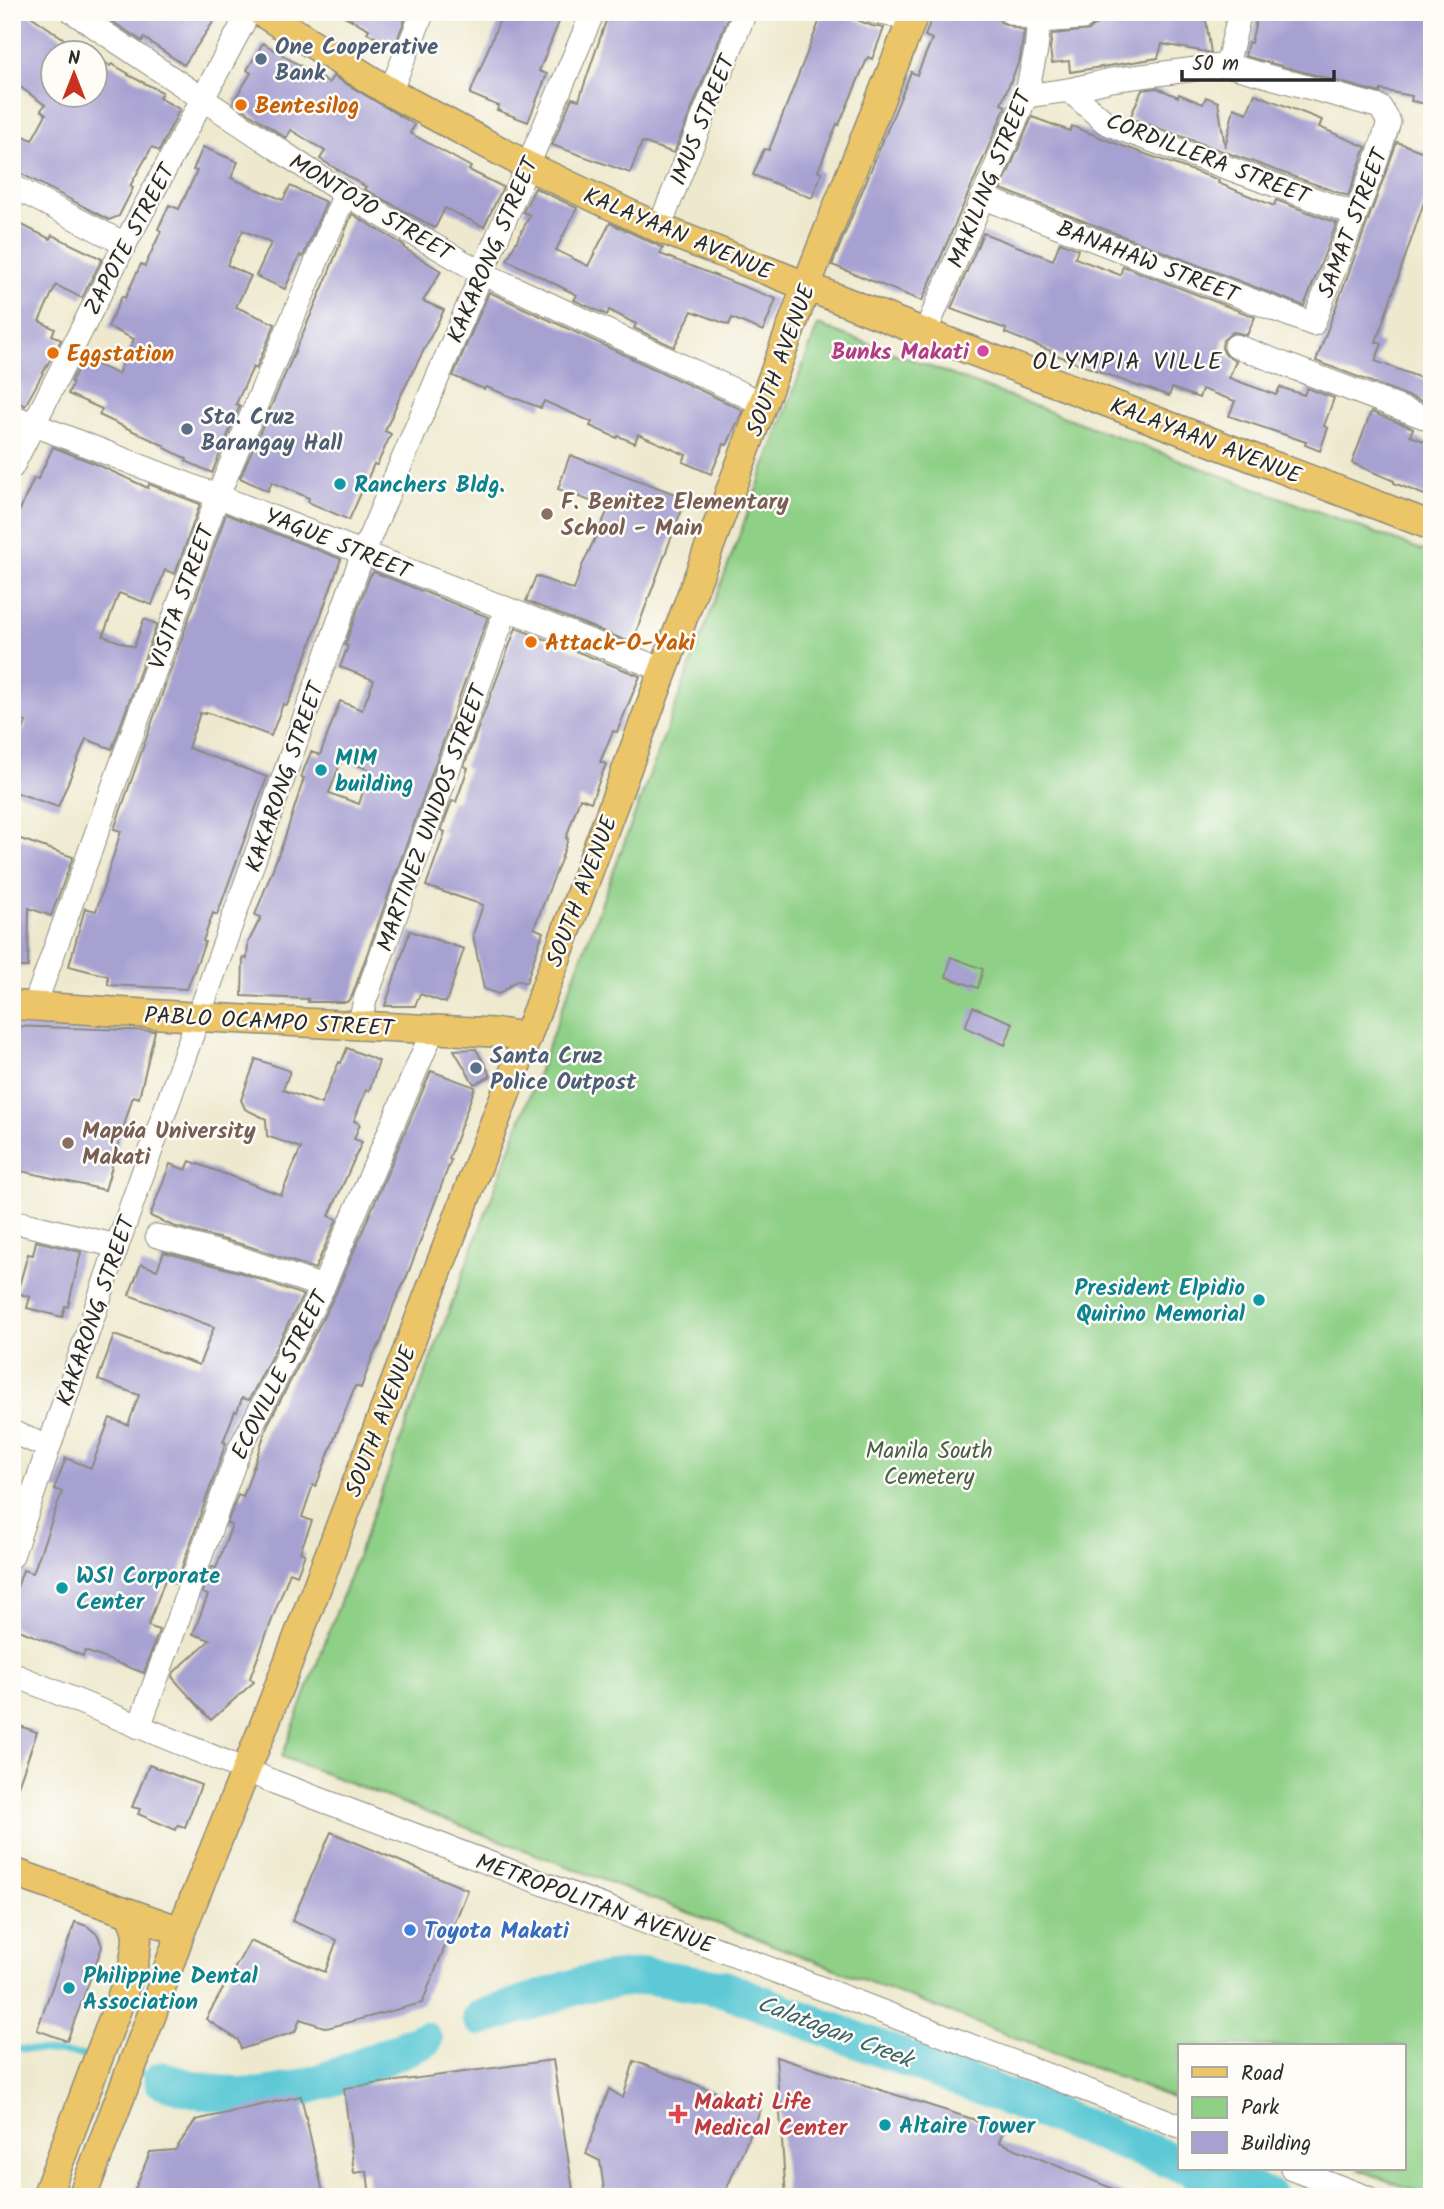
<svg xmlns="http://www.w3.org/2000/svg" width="1444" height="2209" font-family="Kalam,sans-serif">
<rect width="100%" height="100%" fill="#fdfcf7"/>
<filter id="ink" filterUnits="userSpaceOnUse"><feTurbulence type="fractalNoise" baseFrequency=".0143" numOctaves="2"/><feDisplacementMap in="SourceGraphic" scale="14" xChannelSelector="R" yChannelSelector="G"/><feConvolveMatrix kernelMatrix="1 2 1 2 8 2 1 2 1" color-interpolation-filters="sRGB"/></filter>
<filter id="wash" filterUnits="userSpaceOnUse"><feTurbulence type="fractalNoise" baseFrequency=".00686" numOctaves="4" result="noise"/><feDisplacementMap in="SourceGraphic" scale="28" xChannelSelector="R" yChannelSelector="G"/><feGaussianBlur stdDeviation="1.57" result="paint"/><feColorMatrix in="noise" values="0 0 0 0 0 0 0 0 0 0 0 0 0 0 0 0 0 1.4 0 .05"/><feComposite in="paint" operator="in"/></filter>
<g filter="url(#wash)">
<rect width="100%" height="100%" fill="#eee9ce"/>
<!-- green -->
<polygon fill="#8fd087" stroke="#5d7e59" stroke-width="2" points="818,325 1432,554 1432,2197 1357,2169 1404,2169 1404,2046 1180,2046 1180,2101 282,1757"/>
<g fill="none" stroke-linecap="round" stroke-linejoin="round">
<!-- stream -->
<g stroke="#5dc9d6" stroke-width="6">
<polyline points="12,2048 84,2055"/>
<polyline points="139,2071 162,2080"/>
</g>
<!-- river -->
<g stroke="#5dc9d6" stroke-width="37">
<polyline points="481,2018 584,1984 647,1976 722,1988 1180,2164"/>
<path d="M162 2080C190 2089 216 2095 246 2096 302 2097 372 2061 424 2040"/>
<polyline points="1193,2169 1269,2197"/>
</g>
</g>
<g id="blocks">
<!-- building -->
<g fill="#a7a1d2" fill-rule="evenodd">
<polygon points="12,12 25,12 83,52 52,52 52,94 94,94 94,54 110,66 112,64 129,74 128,75 162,92 159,98 180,109 159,151 152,147 130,186 133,188 119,216 109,220 12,169 12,130 32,140 46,114 41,110 45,105 12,81"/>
<polygon points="115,12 207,12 216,18 184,65 144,38 142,41 110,20"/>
<polygon points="337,12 408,12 394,47 367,33 369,29"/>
<polygon points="503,12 563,12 539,71 547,74 528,122 497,110 499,106 470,94"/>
<polygon points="609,12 721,12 729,15 674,153 642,142 630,173 552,145 572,98 579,100"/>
<polygon points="823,12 838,12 872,26 884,28 872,59 868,57 858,80 839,125 837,124 818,171 822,172 812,198 753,175 764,149 769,150"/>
<polygon points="934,12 996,12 1000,22 1024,31 1020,59 1001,104 1006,106 922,301 832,265 911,72 917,75 932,39 925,36"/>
<polygon points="1095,12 1205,14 1211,53 1162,44 1158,58 1070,72 1069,61 1052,63 1050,49 1052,34 1090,30 1096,24"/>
<polygon points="1264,12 1432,12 1432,105 1411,101 1412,96 1381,90 1380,93 1245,56 1248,42 1251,43 1257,17 1263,19"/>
<polygon points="263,43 329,83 333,76 415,125 410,133 471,167 469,170 503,187 484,227 445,208 435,228 364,189 366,187 320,159 325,151 291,130 286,138 233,102 251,73 247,70"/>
<polygon points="1157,88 1178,97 1179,94 1203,104 1206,97 1218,102 1225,147 1234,108 1247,113 1255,94 1322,120 1319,127 1366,147 1348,196 1130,118 1142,90"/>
<polygon points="1032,117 1070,131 1072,126 1117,144 1219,180 1218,183 1274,206 1276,200 1337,223 1304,306 1001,189"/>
<polygon points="1397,142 1432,155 1432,179 1376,342 1382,344 1375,361 1432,382 1432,405 1316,361"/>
<polygon points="203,147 238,162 231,178 283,200 290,186 326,202 303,257 300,255 285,289 256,276 271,243 243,230 227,265 251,276 236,307 275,324 256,369 253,367 236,404 240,406 212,473 186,461 187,459 165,448 165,446 99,415 102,409 68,394 73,383 71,382 83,359 118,374 134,339 108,327 122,296 125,298 141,264 145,266 161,231 158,229 169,205 179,209 197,171 193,170"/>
<polygon points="535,188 577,208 556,250 588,266 610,223 663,248 660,254 776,299 763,331 732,318 729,325 692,311 674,347 634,328 636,324 609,310 607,315 574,300 577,295 507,260 530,215 523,212"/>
<polygon points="352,214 405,246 404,248 441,271 423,301 444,310 399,399 385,431 391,434 377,465 374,464 349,520 308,502 309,498 272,482 268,491 240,478 325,282"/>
<polygon points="12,220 50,239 52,235 102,259 82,298 56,285 39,321 55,329 52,335 61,340 25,406 12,399"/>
<polygon points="983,233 1053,260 1060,242 1078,249 1075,258 1120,275 1123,266 1255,317 1247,335 1233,332 1223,340 1222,348 1225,354 1236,361 1229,378 1276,395 1280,387 1304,395 1307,388 1334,398 1324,426 1328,428 1320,451 1305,445 1306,442 1229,416 1235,401 1202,389 1199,398 1172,388 1169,396 1141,386 1140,387 1051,353 1051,351 1005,333 1006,329 951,309"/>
<polygon points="489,292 743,410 727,445 724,444 711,474 683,462 686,455 638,434 635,443 618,436 617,438 590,426 592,422 544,401 541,408 486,387 484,389 453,376"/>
<polygon points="1371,412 1413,428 1410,436 1432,444 1432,498 1394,483 1394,481 1352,463"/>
<polygon points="53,447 96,464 148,488 149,484 200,504 175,574 165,570 152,605 119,593 103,636 134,647 144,619 157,624 112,749 86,739 58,807 12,791 12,761 26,722 12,715 12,506 20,510 34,478 38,479"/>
<polygon points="570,455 686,498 632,643 526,601 536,576 574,590 582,566 609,508 558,489"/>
<polygon points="226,514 341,559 294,690 287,705 283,704 271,736 206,712 205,714 200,713 188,748 267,777 233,871 217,915 213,913 203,941 205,942 187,989 108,985 108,976 69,966 85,908 96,911 121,831 114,829"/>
<path d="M374 572 488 617 352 996 347 1002H308V999L242 996 243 958 247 959 248 943 261 917 255 915 284 840 304 778 301 777 311 752 320 755 340 701 362 710 374 680 340 667 348 646 345 645 363 595 370 576ZM342 759 370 770 359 804 329 793Z"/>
<polygon points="516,628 640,676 617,732 613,731 600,762 606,764 591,802 580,798 566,838 568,839 560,862 534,928 543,932 526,983 517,980 499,994 484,989 473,935 483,905 426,886 445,832 441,830 452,801 456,802 468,768 464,766"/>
<polygon points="12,836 73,857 51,916 29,908 28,967 12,967"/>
<polygon points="410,931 464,949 446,1003 420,994 415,1006 385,1006"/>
<polygon points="951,957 983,969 978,988 946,977"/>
<polygon points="973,1007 1013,1023 1005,1045 965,1027"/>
<polygon points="12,1026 155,1031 139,1098 133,1096 105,1190 12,1169"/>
<polygon points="347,1048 379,1061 369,1091 366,1090 354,1121 360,1124 354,1139 362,1142 329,1216 337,1219 315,1269 248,1246 173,1226 150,1216 170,1164 186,1170 190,1161 281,1195 301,1148 267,1136 266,1119 245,1109 241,1100 256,1059 290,1071 283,1090 321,1104 339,1062 341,1063"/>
<polygon points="476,1049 491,1076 474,1084 454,1050"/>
<polygon points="431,1071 475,1087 449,1159 451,1160 407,1276 394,1304 381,1342 373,1355 361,1388 355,1386 316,1486 313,1485 302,1517 312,1521 300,1552 305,1554 297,1575 290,1572 250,1678 254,1682 211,1720 172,1677 174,1672 210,1640 193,1634 208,1595 202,1593 212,1567 216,1568 232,1525 227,1523 238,1495 243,1497 268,1424 336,1293"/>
<polygon points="36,1241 81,1252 68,1307 65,1306 62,1317 27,1308 30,1297 17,1293 28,1254 33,1255"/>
<polygon points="164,1252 239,1272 303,1295 249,1400 242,1398 237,1412 235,1411 223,1442 226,1443 215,1474 176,1584 165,1580 148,1626 159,1630 144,1673 85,1651 83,1656 12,1627 12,1602 23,1570 33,1573 62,1492 54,1489 66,1458 91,1468 110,1418 128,1425 139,1395 98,1380 114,1335 199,1365 214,1327 129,1295 141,1264 157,1270"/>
<polygon points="17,1725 37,1732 15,1795 12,1794 12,1726 17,1727"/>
<polygon points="149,1765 201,1785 185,1827 178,1825 176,1830 138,1814 140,1809 132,1807"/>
<polygon points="331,1832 468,1890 422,2003 327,2028 300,2019 295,2032 241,2049 238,2040 206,2019 250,1941 325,1972 337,1940 292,1921"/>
<polygon points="75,1922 87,1926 98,1935 102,1947 67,2041 37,2030"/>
<polygon points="776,2057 1004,2129 999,2142 1133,2197 786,2197"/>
<polygon points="553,2060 574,2197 370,2197 367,2171 354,2173 344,2088"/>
<polygon points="634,2061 761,2109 723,2197 605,2197 600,2161 586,2154 609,2089 623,2098"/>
<polygon points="301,2096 324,2197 132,2197 150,2152 175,2150 196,2120"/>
</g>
</g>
</g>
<g filter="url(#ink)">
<use href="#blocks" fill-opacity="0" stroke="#8c8a7c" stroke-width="2"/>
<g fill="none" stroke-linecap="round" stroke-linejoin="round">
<!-- minor casing -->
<g stroke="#8c8a7c" stroke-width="25">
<g id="minor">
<polyline points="73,12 345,194 482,273 764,404"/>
<polyline points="875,12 912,19"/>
<polyline points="1010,12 1039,21 1083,18"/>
<polyline points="1227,65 1240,12"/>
<polyline points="1069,90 1105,122 1123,130 1355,214"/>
<polyline points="390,92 423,12"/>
<polyline points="12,186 125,244"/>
<polyline points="982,197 1313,324 1376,162 1389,122 1380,107 1227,65 1111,80 1069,90 1026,96"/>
<polyline points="659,228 745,12"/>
<polyline points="925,333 1026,96 1036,50 1039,21"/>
<polyline points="1236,346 1432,420"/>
<polyline points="12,416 664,670"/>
<polyline points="12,467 125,244 249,12"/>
<polyline points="34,1007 218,495 345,194"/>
<polyline points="359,1026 365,1000 506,610"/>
<polyline points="12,1221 117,1246"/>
<polyline points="157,1236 243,1259 323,1287"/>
<polyline points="12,1432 48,1447"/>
<polyline points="12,1556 117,1246 363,553 593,12"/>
<polyline points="12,1674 274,1782 802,1981 1180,2126"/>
<polyline points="139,1727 239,1450 323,1287 433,1030"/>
<polyline points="1292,2169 1366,2197"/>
</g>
</g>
<!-- major casing -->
<g stroke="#8c8a7c" stroke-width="31">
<g id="major">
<polyline points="261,12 390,92 528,166 659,228 925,333 1432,526"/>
<polyline points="12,1005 199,1017 502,1033 527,1037"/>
<polyline points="12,1872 181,1931"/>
<path d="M46 2197 133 1966C137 1943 141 1934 129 1913"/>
<polyline points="82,2197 152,2014 181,1931 263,1728 515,1069 814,266 915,12"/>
</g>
</g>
<!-- minor -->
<use href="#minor" stroke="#fff" stroke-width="23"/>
<!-- major -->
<use href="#major" stroke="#edc569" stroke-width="28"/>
</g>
</g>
<!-- markers -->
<g fill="#5c6f8a" stroke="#fdfcf7" stroke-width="2.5">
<circle cx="261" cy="59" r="7"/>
<circle cx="187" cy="429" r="7"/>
<circle cx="476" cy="1068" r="7"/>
</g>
<g fill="#e8710a" stroke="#fdfcf7" stroke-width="2.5">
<circle cx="241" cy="105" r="7"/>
<circle cx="53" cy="353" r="7"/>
<circle cx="531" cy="642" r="7"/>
</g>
<circle fill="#d1479c" stroke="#fdfcf7" stroke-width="2.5" cx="983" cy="351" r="7"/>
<g fill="#0f9aa8" stroke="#fdfcf7" stroke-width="2.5">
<circle cx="340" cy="484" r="7"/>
<circle cx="321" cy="770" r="7"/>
<circle cx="1259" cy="1300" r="7"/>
<circle cx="62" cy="1588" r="7"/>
<circle cx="69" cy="1988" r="7"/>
<circle cx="885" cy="2125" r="7"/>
</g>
<g fill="#8d6e63" stroke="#fdfcf7" stroke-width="2.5">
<circle cx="547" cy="514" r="7"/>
<circle cx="68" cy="1143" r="7"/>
</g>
<circle fill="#3f7fe0" stroke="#fdfcf7" stroke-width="2.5" cx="410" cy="1930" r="7"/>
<path fill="#e0444e" stroke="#fdfcf7" stroke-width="2.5" d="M674.5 2103.5h7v7h7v7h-7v7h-7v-7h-7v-7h7z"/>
<g text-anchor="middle" stroke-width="5" stroke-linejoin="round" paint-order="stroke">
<!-- service labels -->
<g font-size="23" font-weight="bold" fill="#4e5e75" stroke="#fdfcf7" text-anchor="start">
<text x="275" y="54">One Cooperative<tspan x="275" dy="26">Bank</tspan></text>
<text x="201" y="424">Sta. Cruz<tspan x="201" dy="26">Barangay Hall</tspan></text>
<text x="490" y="1063">Santa Cruz<tspan x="490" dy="26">Police Outpost</tspan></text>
</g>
<!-- food labels -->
<g font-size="23" font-weight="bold" fill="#c56008" stroke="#fdfcf7" text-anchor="start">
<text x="255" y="113">Bentesilog</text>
<text x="67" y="361">Eggstation</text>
<text x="545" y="650">Attack-O-Yaki</text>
</g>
<!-- street labels -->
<g font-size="23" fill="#2b2b2b" stroke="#fdfcf7">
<text transform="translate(702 120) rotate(-68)" y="8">IMUS STREET</text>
<text transform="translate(1208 158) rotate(21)" y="8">CORDILLERA STREET</text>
<text transform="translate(989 179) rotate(-68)" y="8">MAKILING STREET</text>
<text transform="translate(371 207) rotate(31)" y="8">MONTOJO STREET</text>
<text transform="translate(1352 223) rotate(-69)" y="8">SAMAT STREET</text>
<text transform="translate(678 233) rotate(23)" y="8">KALAYAAN AVENUE</text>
<text transform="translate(129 239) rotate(-62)" y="8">ZAPOTE STREET</text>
<text transform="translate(492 250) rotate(-67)" y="8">KAKARONG STREET</text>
<text transform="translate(1148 261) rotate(21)" y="8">BANAHAW STREET</text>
<text transform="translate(780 360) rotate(-70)" y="8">SOUTH AVENUE</text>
<text transform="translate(1206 440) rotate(21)" y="8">KALAYAAN AVENUE</text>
<text transform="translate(338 543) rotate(22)" y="8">YAGUE STREET</text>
<text transform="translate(181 597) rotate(-70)" y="8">VISITA STREET</text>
<text transform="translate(284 777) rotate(-71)" y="8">KAKARONG STREET</text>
<text transform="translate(431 818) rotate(-70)" y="8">MARTINEZ UNIDOS STREET</text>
<text transform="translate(581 891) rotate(-69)" y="8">SOUTH AVENUE</text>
<text transform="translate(269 1021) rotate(3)" y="8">PABLO OCAMPO STREET</text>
<text transform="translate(95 1311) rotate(-71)" y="8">KAKARONG STREET</text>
<text transform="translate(279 1375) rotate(-63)" y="8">ECOVILLE STREET</text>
<text transform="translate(380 1421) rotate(-69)" y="8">SOUTH AVENUE</text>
<text transform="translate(595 1903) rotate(20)" y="8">METROPOLITAN AVENUE</text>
</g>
<!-- hotel labels -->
<g font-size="23" font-weight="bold" fill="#b23c85" stroke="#fdfcf7" text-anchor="end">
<text x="969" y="359">Bunks Makati</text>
</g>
<!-- culture labels -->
<g font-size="23" font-weight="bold" fill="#0d838f" stroke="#fdfcf7" text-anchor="start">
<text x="354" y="492">Ranchers Bldg.</text>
<text x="335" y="765">MIM<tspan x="335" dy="26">building</tspan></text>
<text x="1245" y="1295" text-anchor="end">President Elpidio<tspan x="1245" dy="26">Quirino Memorial</tspan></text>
<text x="76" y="1583">WSI Corporate<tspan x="76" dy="26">Center</tspan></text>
<text x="83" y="1983">Philippine Dental<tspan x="83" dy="26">Association</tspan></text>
<text x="899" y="2133">Altaire Tower</text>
</g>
<!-- education labels -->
<g font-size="23" font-weight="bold" fill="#785e54" stroke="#fdfcf7" text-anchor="start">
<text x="561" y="509">F. Benitez Elementary<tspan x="561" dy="26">School - Main</tspan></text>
<text x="82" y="1138">Mapúa University<tspan x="82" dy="26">Makati</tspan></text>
</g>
<!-- park labels -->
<g font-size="23" fill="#495d47" stroke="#fdfcf7">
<text x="929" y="1458">Manila South<tspan x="929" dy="26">Cemetery</tspan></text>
</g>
<!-- shop labels -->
<g font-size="23" font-weight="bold" fill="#366cbe" stroke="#fdfcf7" text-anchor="start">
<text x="424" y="1938">Toyota Makati</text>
</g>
<!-- health labels -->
<g font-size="23" font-weight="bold" fill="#be3a42" stroke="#fdfcf7" text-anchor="start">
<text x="694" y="2109">Makati Life<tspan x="694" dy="26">Medical Center</tspan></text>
</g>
<!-- neighbourhood labels -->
<g font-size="24" letter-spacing="2" fill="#2b2b2b" stroke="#fdfcf7">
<text x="1128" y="369">OLYMPIA VILLE</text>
</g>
<!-- water labels -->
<g font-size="24" font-style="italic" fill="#3c6267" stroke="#fdfcf7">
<text transform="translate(835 2031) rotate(21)" y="8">Calatagan Creek</text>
</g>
</g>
<!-- margin -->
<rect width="1444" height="2209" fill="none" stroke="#fdfcf7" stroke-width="42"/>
<!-- legend -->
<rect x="1178" y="2044" width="228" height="126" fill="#fdfcf7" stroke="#a9a8a5" stroke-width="2"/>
<rect x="1192" y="2067" width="35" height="10" fill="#edc569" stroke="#a9a8a5" stroke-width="2"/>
<text x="1241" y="2080" font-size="21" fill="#2b2b2b">Road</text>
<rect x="1192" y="2097" width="35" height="21" fill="#8fd087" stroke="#a9a8a5" stroke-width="2"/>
<text x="1241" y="2114" font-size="21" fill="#2b2b2b">Park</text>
<rect x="1192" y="2132" width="35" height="21" fill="#a7a1d2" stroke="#a9a8a5" stroke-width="2"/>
<text x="1241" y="2150" font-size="21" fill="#2b2b2b">Building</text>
<!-- north arrow -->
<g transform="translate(74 74)"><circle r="33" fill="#fdfcf7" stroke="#a9a8a5" stroke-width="2"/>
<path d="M0-5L12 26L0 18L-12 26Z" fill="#c8321e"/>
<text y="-10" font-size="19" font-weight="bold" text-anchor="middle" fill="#2b2b2b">N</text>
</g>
<!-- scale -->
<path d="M1182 70v10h152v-10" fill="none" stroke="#2b2b2b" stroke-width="3.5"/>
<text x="1192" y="70" font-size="21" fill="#2b2b2b" stroke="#fdfcf7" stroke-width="5" paint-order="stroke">50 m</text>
</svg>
